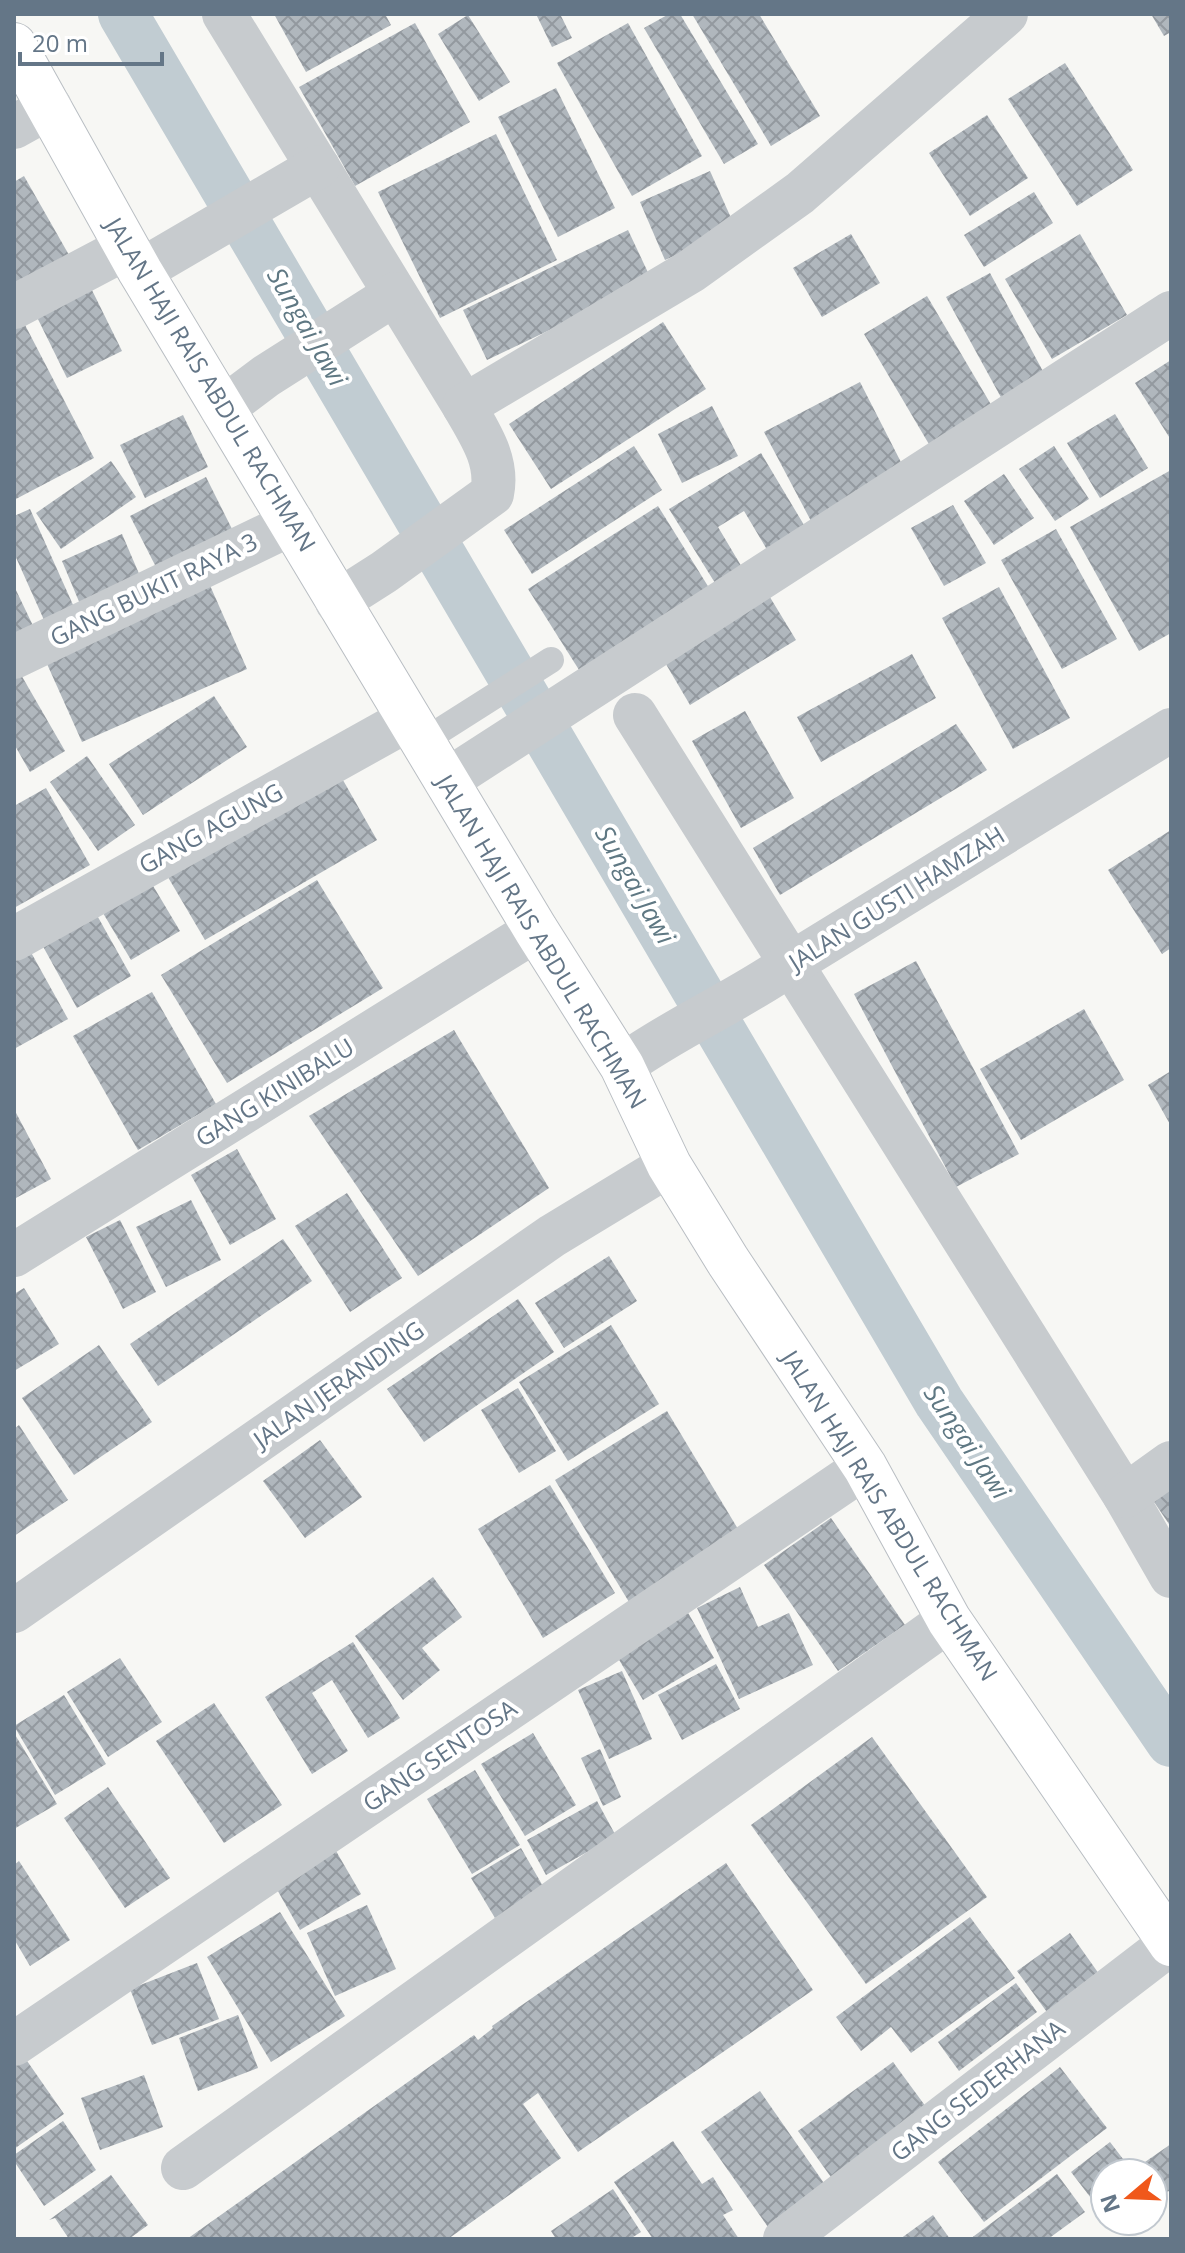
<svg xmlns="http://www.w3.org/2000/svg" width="1185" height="2253" font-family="'Open Sans',sans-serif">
<defs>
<pattern id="building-cross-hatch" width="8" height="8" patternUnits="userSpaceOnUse" patternTransform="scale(2)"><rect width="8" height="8" fill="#b0b7bd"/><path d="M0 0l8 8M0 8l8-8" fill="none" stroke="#93999f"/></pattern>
</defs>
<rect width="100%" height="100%" fill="#f7f7f4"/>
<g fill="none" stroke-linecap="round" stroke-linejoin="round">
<!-- canal -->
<polyline stroke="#c1ccd2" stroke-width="50" points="123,14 939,1402 1171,1742"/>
</g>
<!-- building -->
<g fill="url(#building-cross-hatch)">
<polygon points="274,14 385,14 391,25 306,72"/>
<polygon points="536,14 560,14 572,38 552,47"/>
<polygon points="669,14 680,14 758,144 724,164 644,28"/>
<polygon points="692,14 759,14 820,116 771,146"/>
<polygon points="1151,14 1171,14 1171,32 1164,36"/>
<polygon points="468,15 510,82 479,101 438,34"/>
<polygon points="415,23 470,122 355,186 299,87"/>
<polygon points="628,23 702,156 632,196 557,63"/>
<polygon points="1065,63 1133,170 1077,206 1008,99"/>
<polygon points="556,88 615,208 558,237 498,117"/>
<polygon points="987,115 1028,178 970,216 929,153"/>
<polygon points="496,134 557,260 440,318 378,192"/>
<polygon points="710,171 736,229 665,260 640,202"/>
<polygon points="24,176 73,262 14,296 14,182"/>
<polygon points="1034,192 1053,223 984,267 964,235"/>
<polygon points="628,230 652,281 487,360 463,310"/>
<polygon points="851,234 880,283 822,317 793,268"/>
<polygon points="1080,234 1127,315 1052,359 1005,279"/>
<polygon points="990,273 1052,388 1009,412 946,297"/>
<polygon points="86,278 122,351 67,378 31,305"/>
<polygon points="927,296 996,413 933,451 864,334"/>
<polygon points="663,322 706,389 551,489 509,424"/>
<polygon points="24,323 94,458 14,500 14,329"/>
<polygon points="1171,360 1171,440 1135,383"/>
<polygon points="860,382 906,472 811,521 764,432"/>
<polygon points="712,406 738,456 682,483 658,434"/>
<polygon points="1115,414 1148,468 1100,498 1067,443"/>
<polygon points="183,415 208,467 145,498 120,445"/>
<polygon points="634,446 662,490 532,574 504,530"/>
<polygon points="1054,446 1089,499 1055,521 1019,469"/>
<polygon points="761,453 810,535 772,558 744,511 718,527 746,574 720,591 669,509"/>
<polygon points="111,461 136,497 61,549 36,513"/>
<polygon points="1171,470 1171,633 1139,651 1070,527"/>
<polygon points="1004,474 1034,518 994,545 964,501"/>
<polygon points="206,477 234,533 158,571 130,516"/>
<polygon points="953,505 986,563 944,586 911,528"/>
<polygon points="658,506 716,599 586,681 528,589"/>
<polygon points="30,509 74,607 44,620 14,553 14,516"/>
<polygon points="1056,529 1117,639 1062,669 1001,560"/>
<polygon points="122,534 140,576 80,604 62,561"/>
<polygon points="208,581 247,669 82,742 43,655"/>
<polygon points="14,586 37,634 14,646"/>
<polygon points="999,587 1070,718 1013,749 942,618"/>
<polygon points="765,589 796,640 690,705 660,654"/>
<polygon points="912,654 936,698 821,762 797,717"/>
<polygon points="20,673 65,751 30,772 14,744 14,676"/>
<polygon points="214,696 247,747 143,815 109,764"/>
<polygon points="745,711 794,798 741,828 692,741"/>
<polygon points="956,724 987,770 780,895 753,848"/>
<polygon points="87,756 135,825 98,851 50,782"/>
<polygon points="335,766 377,840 205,940 162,867"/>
<polygon points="46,788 90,865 14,908 14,806"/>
<polygon points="1171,830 1171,948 1162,954 1108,870"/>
<polygon points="143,869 180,931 131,960 94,898"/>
<polygon points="317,880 383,988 227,1083 161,975"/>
<polygon points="94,910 131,976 77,1008 40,941"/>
<polygon points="23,938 68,1019 14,1049 14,943"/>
<polygon points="916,961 1019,1154 956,1187 854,994"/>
<polygon points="152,992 216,1104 138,1150 73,1036"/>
<polygon points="1084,1009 1124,1080 1021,1140 980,1069"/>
<polygon points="454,1030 549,1188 418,1276 309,1116"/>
<polygon points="1171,1071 1171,1126 1148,1085"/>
<polygon points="14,1109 51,1179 14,1199"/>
<polygon points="237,1149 276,1219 230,1245 191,1175"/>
<polygon points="347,1193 402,1278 350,1312 295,1226"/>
<polygon points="191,1200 221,1260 166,1287 136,1227"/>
<polygon points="120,1220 156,1292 123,1309 86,1237"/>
<polygon points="283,1239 312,1281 158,1386 130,1344"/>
<polygon points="609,1256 637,1301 564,1348 535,1303"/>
<polygon points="24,1288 59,1344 14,1371 14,1294"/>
<polygon points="518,1299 554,1352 424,1442 387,1389"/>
<polygon points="611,1325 659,1404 568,1461 519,1382"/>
<polygon points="99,1345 152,1422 74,1475 22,1398"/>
<polygon points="518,1388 556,1451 519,1473 481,1410"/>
<polygon points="667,1411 741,1534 629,1602 555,1480"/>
<polygon points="19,1425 68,1500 14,1536 14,1429"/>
<polygon points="320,1440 362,1497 305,1538 263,1481"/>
<polygon points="1171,1482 1171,1527 1150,1496"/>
<polygon points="550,1485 615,1593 543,1638 478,1529"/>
<polygon points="831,1518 905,1625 838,1671 764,1565"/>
<polygon points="433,1577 462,1617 422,1648 440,1670 403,1700 355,1636"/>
<polygon points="740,1587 758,1627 789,1613 813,1665 739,1699 697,1608"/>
<polygon points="687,1611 714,1658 643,1700 615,1653"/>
<polygon points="353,1642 400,1718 368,1738 332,1680 312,1693 348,1751 312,1774 265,1697"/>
<polygon points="120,1658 162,1722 108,1757 67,1692"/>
<polygon points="716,1664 740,1709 682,1740 658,1695"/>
<polygon points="622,1671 652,1739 609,1759 578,1690"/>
<polygon points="64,1695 106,1764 55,1795 14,1726"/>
<polygon points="214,1703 282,1805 224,1843 156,1741"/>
<polygon points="14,1733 57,1804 14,1829"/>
<polygon points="533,1733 576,1805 525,1836 481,1764"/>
<polygon points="872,1737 987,1897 866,1984 751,1825"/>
<polygon points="600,1749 621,1797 603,1806 581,1758"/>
<polygon points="475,1770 520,1845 472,1874 427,1799"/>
<polygon points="108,1787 170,1878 125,1908 64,1818"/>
<polygon points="597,1801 616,1836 546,1875 527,1840"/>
<polygon points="521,1848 544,1888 495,1918 471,1878"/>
<polygon points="336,1851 361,1894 300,1930 275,1886"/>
<polygon points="19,1861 70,1940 30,1966 14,1939 14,1865"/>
<polygon points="726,1863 813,1990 578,2152 538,2093 523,2104 561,2158 448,2239 187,2239 474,2035 478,2040 493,2028 492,2026"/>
<polygon points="367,1905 396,1969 335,1996 307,1933"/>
<polygon points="280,1912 345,2016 271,2062 207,1957"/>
<polygon points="970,1917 1015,1978 911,2053 891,2027 861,2051 836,2017"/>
<polygon points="1070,1933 1104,1981 1052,2019 1017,1971"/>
<polygon points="197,1963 219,2019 152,2045 130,1989"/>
<polygon points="1016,1983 1037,2012 959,2071 938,2042"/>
<polygon points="238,2015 258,2068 198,2091 179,2038"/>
<polygon points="25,2058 64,2114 14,2149 14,2066"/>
<polygon points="893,2062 929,2111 833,2180 798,2131"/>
<polygon points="1060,2067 1107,2128 984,2222 938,2162"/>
<polygon points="144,2075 163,2127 100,2150 81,2098"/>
<polygon points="760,2091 826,2186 768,2227 701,2132"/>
<polygon points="63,2121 96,2170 44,2206 14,2161 14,2155"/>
<polygon points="673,2141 702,2184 713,2177 733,2210 723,2215 739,2239 653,2239 614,2182"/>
<polygon points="1110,2142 1133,2172 1105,2173 1105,2193 1094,2202 1071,2172"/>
<polygon points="1171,2144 1171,2190 1167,2192 1145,2162"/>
<polygon points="1057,2174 1085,2212 1048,2239 970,2239"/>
<polygon points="111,2175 148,2225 129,2239 69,2239 55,2218 49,2220"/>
<polygon points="613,2189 641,2232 630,2239 556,2239 551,2231"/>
<polygon points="933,2215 950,2239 900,2239"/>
</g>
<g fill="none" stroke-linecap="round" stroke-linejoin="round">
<!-- secondary casing -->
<g stroke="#b9bec3" stroke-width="46">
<polyline id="secondary" points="14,45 140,271 536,930 622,1066 669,1165 728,1261 865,1467 949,1620 1171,1944"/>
</g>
<!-- lane -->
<polyline stroke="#c7cbce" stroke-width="26" points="422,742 551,660"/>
<!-- street -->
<g stroke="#c7cbce" stroke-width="44">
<polyline points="224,14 464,406"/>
<polyline points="14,127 50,107"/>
<polyline points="140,271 318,167"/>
<polyline points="14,307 126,248"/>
<polyline points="222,409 266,376 395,294"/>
<path d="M337 602 384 572 492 494C499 461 480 434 464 406L691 271 800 193 1006 14"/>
<polyline points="14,657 293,523"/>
<polyline points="635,715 1125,1496 1171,1576"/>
<polyline points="446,781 1171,313"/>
<polyline points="14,939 409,719"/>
<path d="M622 1066C676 1027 738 1001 792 963L1171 730"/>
<polyline points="14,1255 536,930"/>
<polyline points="1125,1496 1171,1463"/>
<polyline points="14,1611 552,1236 669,1165"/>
<polyline points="14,2044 865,1467"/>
<polyline points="183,2168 949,1620"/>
<polyline points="785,2239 1171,1943"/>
</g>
<!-- secondary -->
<use href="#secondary" stroke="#fff" stroke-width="44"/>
</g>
<g text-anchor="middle" stroke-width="8" stroke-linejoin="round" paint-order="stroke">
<!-- street labels -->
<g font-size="24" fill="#647687" stroke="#fff">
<text transform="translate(210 385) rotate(59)" y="8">JALAN HAJI RAIS ABDUL RACHMAN</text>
<text transform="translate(154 590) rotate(-26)" y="8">GANG BUKIT RAYA 3</text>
<text transform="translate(211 829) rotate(-29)" y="8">GANG AGUNG</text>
<text transform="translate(897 899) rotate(-32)" y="8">JALAN GUSTI HAMZAH</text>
<text transform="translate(541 942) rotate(59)" y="8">JALAN HAJI RAIS ABDUL RACHMAN</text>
<text transform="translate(275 1093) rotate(-32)" y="8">GANG KINIBALU</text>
<text transform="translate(339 1385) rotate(-35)" y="8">JALAN JERANDING</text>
<text transform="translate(889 1516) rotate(58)" y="8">JALAN HAJI RAIS ABDUL RACHMAN</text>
<text transform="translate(440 1756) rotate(-34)" y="8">GANG SENTOSA</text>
<text transform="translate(978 2091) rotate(-38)" y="8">GANG SEDERHANA</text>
</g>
<!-- water labels -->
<g font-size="26" font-style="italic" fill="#5f7883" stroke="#fff">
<text transform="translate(307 327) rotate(60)" y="9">Sungai Jawi</text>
<text transform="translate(635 885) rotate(60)" y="9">Sungai Jawi</text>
<text transform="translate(967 1442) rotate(56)" y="9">Sungai Jawi</text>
</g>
</g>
<!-- border -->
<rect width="1185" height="2253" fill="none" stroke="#647687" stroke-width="32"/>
<!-- north arrow -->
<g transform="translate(1129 2197) rotate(251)"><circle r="38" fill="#ffffff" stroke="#c1c8cf" stroke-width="2"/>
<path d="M0-6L14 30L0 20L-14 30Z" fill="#f0581b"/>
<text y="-12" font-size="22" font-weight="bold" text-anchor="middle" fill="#647687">N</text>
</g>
<!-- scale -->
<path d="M20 52v12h142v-12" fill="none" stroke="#647687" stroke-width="4"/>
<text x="32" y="52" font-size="24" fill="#647687" stroke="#ffffff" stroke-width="6" paint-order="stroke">20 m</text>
</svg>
